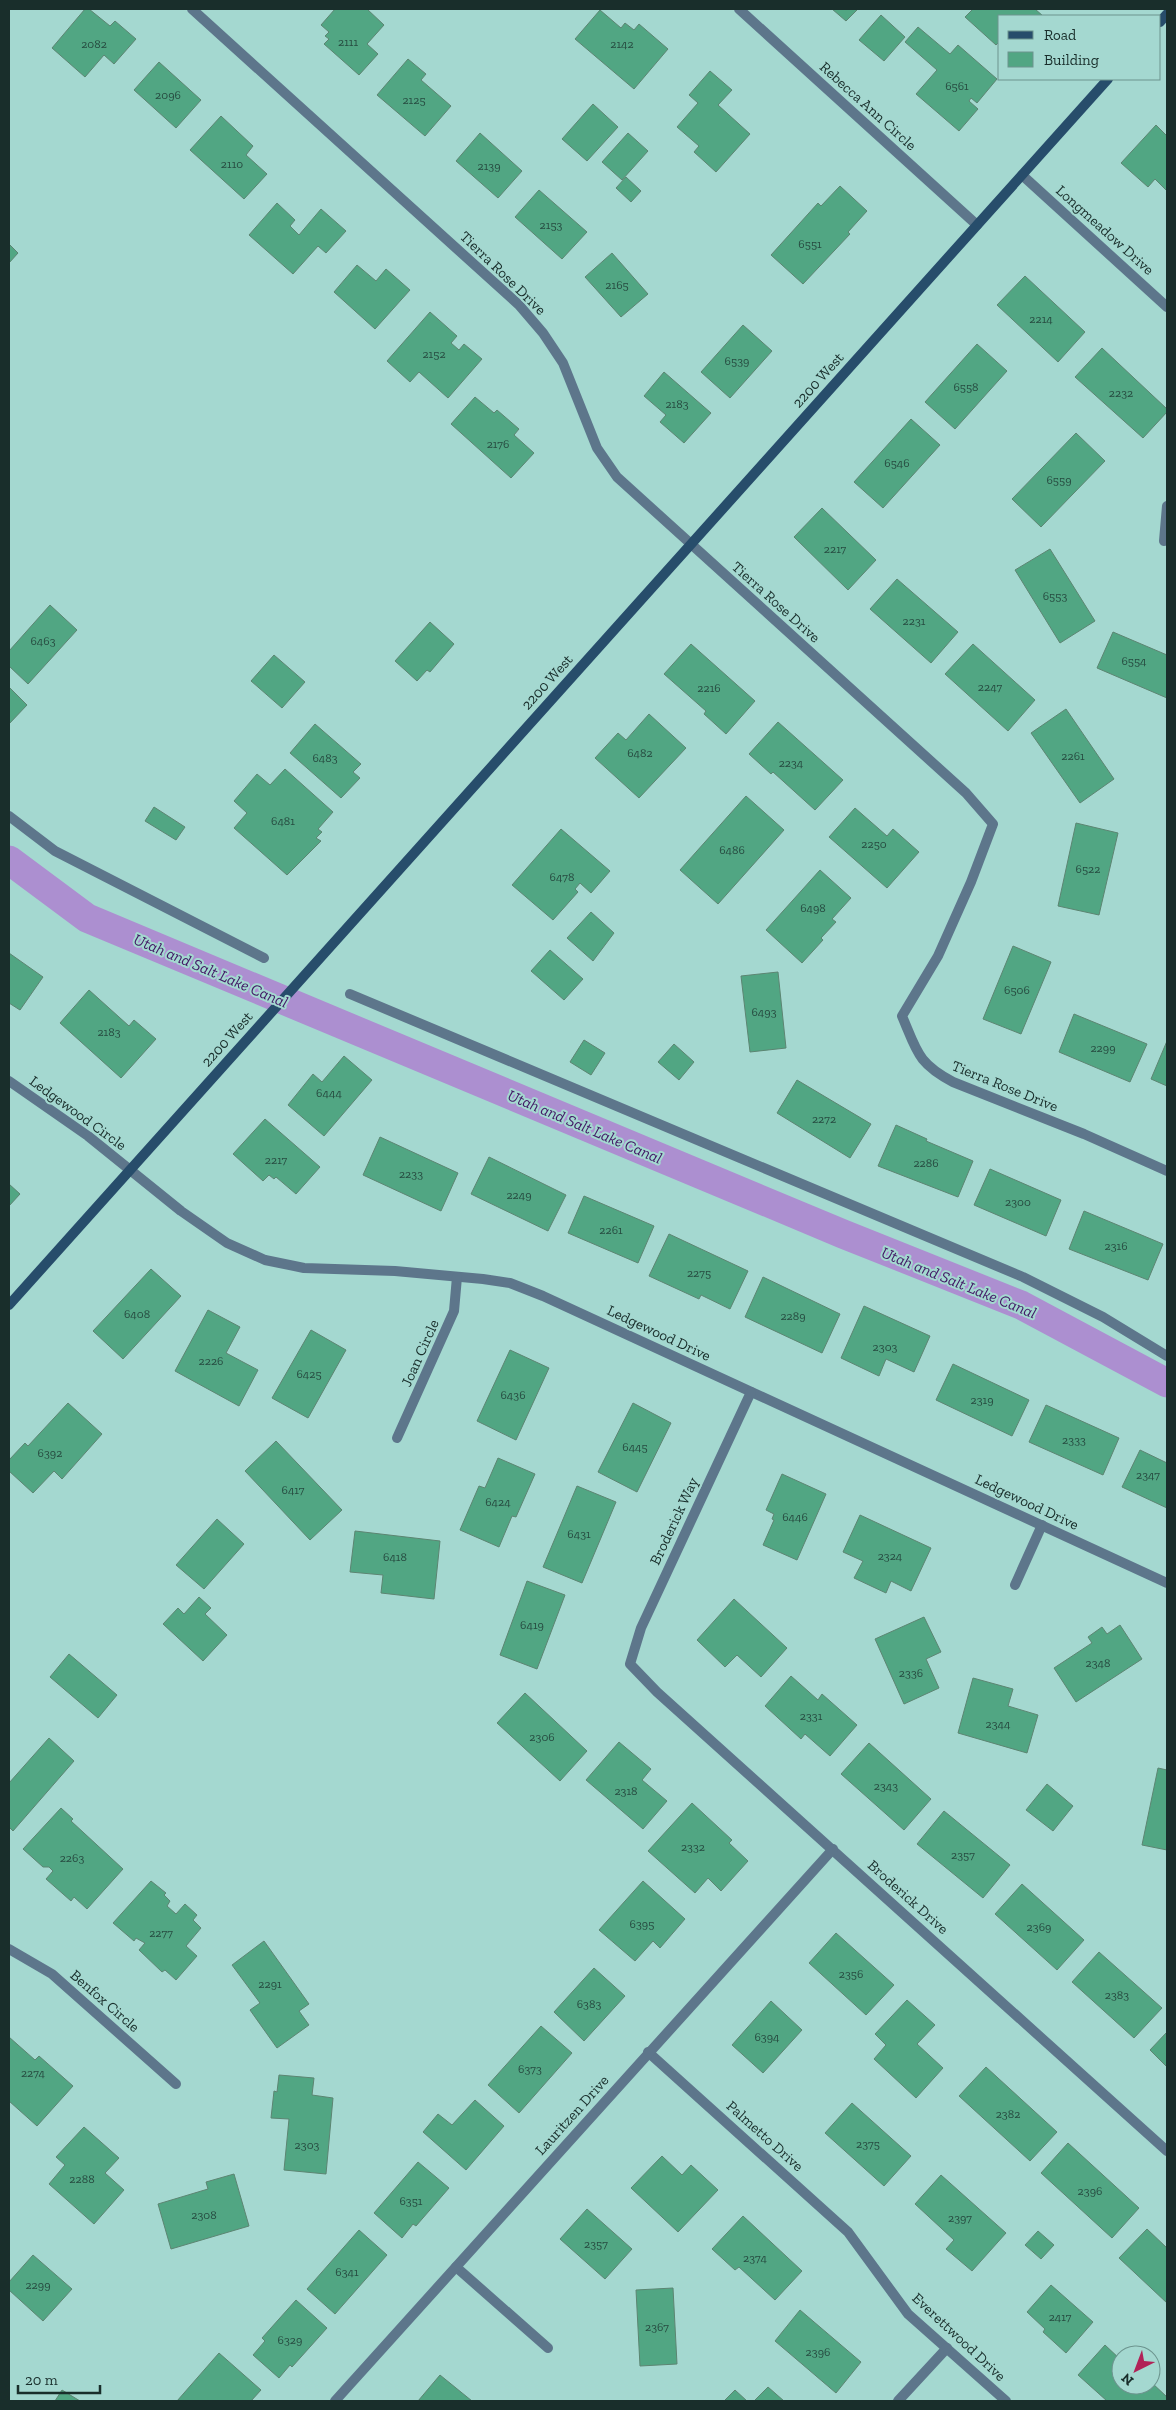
<svg xmlns="http://www.w3.org/2000/svg" width="1176" height="2410" font-family="'Zilla Slab',serif">
<rect width="100%" height="100%" fill="#a4d8d0"/>
<g fill="none" stroke-linecap="round" stroke-linejoin="round">
<!-- canal -->
<polyline stroke="#ac8fd0" stroke-width="29" points="9,860 87,918 843,1234 1021,1305 1167,1383"/>
</g>
<!-- building -->
<g fill="#51a683" stroke="#5c8572">
<polygon points="85,9 89,9 110,26 115,21 136,39 114,64 104,55 85,77 52,48"/>
<polygon points="335,9 367,9 384,25 367,44 378,54 359,75 324,44 329,39 325,36 329,32 321,25"/>
<polygon points="832,9 858,9 846,21"/>
<polygon points="973,9 1035,9 1043,16 1000,16 1000,41 996,45 965,17"/>
<polygon points="600,10 621,28 625,23 634,30 639,24 668,49 634,89 575,39"/>
<polygon points="881,15 905,37 884,61 859,40"/>
<polygon points="918,27 950,54 958,45 997,79 977,103 971,98 969,101 978,109 959,131 916,94 937,70 905,42"/>
<polygon points="408,59 426,74 421,80 451,106 425,136 377,95"/>
<polygon points="159,62 201,100 176,128 134,90"/>
<polygon points="710,71 732,90 718,105 750,134 716,172 694,152 699,146 677,127 698,103 689,95"/>
<polygon points="593,104 618,127 587,161 562,139"/>
<polygon points="221,116 253,146 246,155 267,174 244,199 190,150"/>
<polygon points="1156,125 1167,136 1167,191 1155,179 1148,187 1121,163"/>
<polygon points="480,133 522,171 498,198 456,161"/>
<polygon points="628,133 648,151 622,180 602,162"/>
<polygon points="626,177 641,191 631,202 616,188"/>
<polygon points="840,186 867,211 848,232 850,234 803,284 771,255 818,203 821,206"/>
<polygon points="539,190 587,232 562,259 515,217"/>
<polygon points="277,203 295,220 290,226 299,235 321,209 346,231 326,253 318,246 293,274 249,235"/>
<polygon points="9,244 18,253 9,263"/>
<polygon points="612,253 648,294 621,317 585,277"/>
<polygon points="357,265 376,281 386,269 410,290 375,329 334,292"/>
<polygon points="1025,276 1085,332 1058,362 997,305"/>
<polygon points="430,312 457,336 451,343 459,350 464,344 482,359 448,398 419,372 410,382 387,361"/>
<polygon points="743,325 772,351 730,398 701,372"/>
<polygon points="977,344 1007,371 955,429 925,402"/>
<polygon points="1102,348 1167,409 1167,412 1143,438 1075,377"/>
<polygon points="664,372 711,413 684,443 660,422 666,415 644,396"/>
<polygon points="475,397 494,413 497,410 519,429 514,435 534,453 511,478 451,424"/>
<polygon points="911,419 940,445 883,508 854,482"/>
<polygon points="1076,433 1105,461 1041,527 1012,499"/>
<polygon points="822,508 876,560 848,590 794,537"/>
<polygon points="1050,549 1095,621 1060,643 1015,570"/>
<polygon points="897,579 958,632 931,663 870,609"/>
<polygon points="50,605 77,630 28,684 9,666 9,651"/>
<polygon points="430,622 454,644 430,672 427,670 417,681 395,661"/>
<polygon points="1113,632 1167,655 1167,698 1097,668"/>
<polygon points="691,644 755,701 726,734 704,714 706,711 664,674"/>
<polygon points="973,644 1035,700 1008,731 945,674"/>
<polygon points="274,655 305,682 282,708 251,681"/>
<polygon points="9,687 27,705 9,724"/>
<polygon points="1066,709 1114,779 1080,803 1031,733"/>
<polygon points="649,714 686,748 639,798 595,758 618,733 626,740"/>
<polygon points="778,722 843,780 815,810 773,772 771,774 749,754"/>
<polygon points="315,724 361,764 353,772 360,778 341,798 290,753"/>
<polygon points="285,769 333,812 318,829 322,832 316,838 321,841 287,875 234,828 247,813 234,801 257,774 270,785"/>
<polygon points="746,796 784,830 718,904 680,870"/>
<polygon points="154,807 185,827 176,840 145,821"/>
<polygon points="855,808 887,836 893,829 919,852 887,888 829,837"/>
<polygon points="1076,823 1118,833 1099,915 1058,906"/>
<polygon points="561,829 610,871 591,893 580,883 575,889 578,892 553,920 512,885"/>
<polygon points="820,870 851,898 832,919 836,922 821,938 823,940 802,963 766,930"/>
<polygon points="591,912 614,933 593,961 567,938"/>
<polygon points="1013,946 1051,962 1021,1034 983,1019"/>
<polygon points="550,950 583,979 564,1000 531,971"/>
<polygon points="9,953 43,977 20,1010 9,1003"/>
<polygon points="778,972 786,1048 750,1052 741,976"/>
<polygon points="89,990 129,1026 134,1020 156,1039 121,1078 60,1023"/>
<polygon points="1074,1014 1147,1044 1130,1082 1059,1052"/>
<polygon points="584,1040 605,1053 591,1075 570,1062"/>
<polygon points="1167,1041 1167,1086 1151,1079"/>
<polygon points="674,1044 694,1062 679,1080 658,1062"/>
<polygon points="344,1056 372,1080 324,1136 288,1105 313,1074 322,1082"/>
<polygon points="797,1080 871,1124 850,1158 777,1113"/>
<polygon points="265,1119 320,1167 296,1194 276,1177 274,1179 269,1175 263,1181 233,1154"/>
<polygon points="896,1125 927,1139 926,1141 973,1161 958,1197 878,1166"/>
<polygon points="380,1137 458,1173 441,1211 363,1175"/>
<polygon points="489,1157 566,1195 548,1231 471,1194"/>
<polygon points="990,1169 1061,1200 1046,1236 974,1205"/>
<polygon points="9,1184 20,1194 9,1206"/>
<polygon points="584,1196 654,1226 638,1263 568,1233"/>
<polygon points="1084,1211 1163,1244 1148,1280 1069,1249"/>
<polygon points="669,1234 748,1271 730,1309 701,1295 699,1299 649,1276"/>
<polygon points="151,1269 181,1296 123,1359 93,1331"/>
<polygon points="763,1277 840,1314 822,1353 745,1317"/>
<polygon points="864,1306 930,1336 914,1372 886,1359 879,1376 841,1358"/>
<polygon points="208,1310 240,1327 226,1353 258,1370 239,1406 175,1371"/>
<polygon points="311,1330 346,1350 308,1418 272,1398"/>
<polygon points="510,1350 549,1368 516,1440 477,1421"/>
<polygon points="953,1364 1029,1400 1012,1436 936,1400"/>
<polygon points="68,1403 102,1434 62,1479 54,1471 33,1493 9,1471 9,1460 25,1443 28,1446"/>
<polygon points="633,1403 671,1423 637,1492 598,1472"/>
<polygon points="1046,1405 1119,1438 1103,1475 1029,1442"/>
<polygon points="276,1441 342,1510 310,1540 245,1471"/>
<polygon points="1140,1450 1167,1463 1167,1508 1122,1487"/>
<polygon points="498,1458 535,1474 516,1517 512,1516 499,1547 460,1530 479,1486 485,1488"/>
<polygon points="782,1474 826,1494 797,1560 763,1545 774,1520 772,1519 774,1514 766,1510"/>
<polygon points="577,1486 616,1502 582,1583 543,1567"/>
<polygon points="860,1515 931,1548 911,1591 891,1581 886,1593 854,1578 863,1561 843,1552"/>
<polygon points="217,1519 244,1544 204,1589 176,1565"/>
<polygon points="355,1531 440,1541 434,1599 381,1593 383,1575 350,1572"/>
<polygon points="527,1581 565,1595 537,1669 500,1655"/>
<polygon points="199,1597 211,1608 205,1614 227,1635 203,1661 163,1624 178,1608 184,1614"/>
<polygon points="734,1599 787,1648 761,1677 737,1655 725,1667 697,1640"/>
<polygon points="924,1617 941,1652 926,1659 939,1688 904,1704 875,1639"/>
<polygon points="1120,1625 1142,1659 1076,1702 1054,1668 1092,1643 1088,1637 1102,1627 1107,1634"/>
<polygon points="69,1654 117,1695 98,1718 50,1677"/>
<polygon points="791,1676 818,1700 822,1694 857,1725 830,1756 805,1734 801,1739 765,1706"/>
<polygon points="973,1678 1013,1689 1008,1706 1038,1715 1027,1753 958,1733"/>
<polygon points="525,1693 587,1751 560,1781 497,1723"/>
<polygon points="49,1738 74,1761 13,1831 9,1827 9,1783"/>
<polygon points="619,1742 651,1769 642,1780 667,1801 643,1829 586,1780"/>
<polygon points="869,1743 931,1799 904,1830 841,1774"/>
<polygon points="1158,1768 1167,1770 1167,1850 1142,1845"/>
<polygon points="1047,1784 1073,1806 1053,1831 1026,1810"/>
<polygon points="692,1803 732,1840 729,1843 748,1861 721,1891 708,1878 695,1893 648,1851"/>
<polygon points="61,1808 73,1819 71,1821 123,1869 87,1909 74,1897 71,1901 46,1879 53,1871 49,1867 43,1867 23,1849"/>
<polygon points="944,1811 1010,1865 983,1898 917,1844"/>
<polygon points="151,1881 166,1893 164,1895 170,1901 167,1906 176,1914 185,1904 197,1915 193,1920 201,1928 186,1946 197,1956 176,1980 165,1970 162,1972 139,1950 145,1943 136,1938 134,1941 113,1923"/>
<polygon points="643,1881 685,1919 660,1948 653,1941 635,1961 599,1930"/>
<polygon points="1022,1884 1084,1940 1057,1970 995,1914"/>
<polygon points="836,1933 894,1985 866,2015 809,1963"/>
<polygon points="264,1941 309,2004 299,2011 309,2025 277,2048 250,2010 260,2003 232,1965"/>
<polygon points="1099,1952 1162,2008 1134,2038 1072,1982"/>
<polygon points="594,1968 625,1996 584,2041 554,2012"/>
<polygon points="907,2000 935,2025 917,2044 943,2068 916,2098 874,2059 886,2045 875,2034"/>
<polygon points="771,2001 802,2030 763,2073 732,2045"/>
<polygon points="541,2026 572,2053 519,2113 488,2085"/>
<polygon points="1167,2032 1167,2067 1150,2050"/>
<polygon points="9,2037 35,2060 39,2056 73,2086 37,2126 9,2101"/>
<polygon points="986,2067 1057,2132 1030,2161 959,2096"/>
<polygon points="279,2075 314,2078 312,2095 333,2098 326,2174 284,2170 289,2119 271,2118 274,2091 277,2092"/>
<polygon points="475,2100 504,2126 466,2170 423,2132 438,2114 452,2125"/>
<polygon points="852,2103 911,2156 884,2186 825,2133"/>
<polygon points="84,2127 119,2158 105,2173 124,2190 94,2224 49,2184 65,2165 56,2157"/>
<polygon points="1068,2143 1139,2208 1112,2238 1041,2173"/>
<polygon points="662,2156 682,2175 691,2165 718,2190 678,2232 631,2188"/>
<polygon points="418,2162 449,2188 416,2226 413,2224 402,2238 374,2213"/>
<polygon points="234,2174 249,2226 171,2249 158,2204 208,2189 206,2182"/>
<polygon points="941,2175 1006,2233 972,2271 946,2249 954,2240 915,2204"/>
<polygon points="587,2209 632,2249 605,2279 560,2239"/>
<polygon points="743,2216 802,2271 775,2300 739,2267 735,2270 712,2249"/>
<polygon points="1147,2229 1167,2248 1167,2303 1119,2258"/>
<polygon points="359,2230 387,2255 335,2314 307,2289"/>
<polygon points="1038,2231 1054,2245 1041,2259 1025,2245"/>
<polygon points="33,2255 72,2289 43,2321 9,2290 9,2282"/>
<polygon points="1051,2285 1093,2322 1066,2353 1043,2332 1045,2329 1027,2312"/>
<polygon points="673,2288 677,2364 640,2366 636,2290"/>
<polygon points="296,2300 327,2328 292,2367 290,2365 279,2378 253,2355 265,2341 262,2338"/>
<polygon points="800,2310 861,2362 836,2393 775,2341"/>
<polygon points="1105,2345 1121,2360 1121,2385 1151,2385 1151,2382 1167,2397 1167,2401 1107,2401 1078,2375"/>
<polygon points="219,2353 261,2390 251,2401 177,2401"/>
<polygon points="440,2375 472,2401 418,2401"/>
<polygon points="768,2387 784,2401 754,2401"/>
<polygon points="62,2390 80,2401 55,2401"/>
<polygon points="735,2390 747,2401 724,2401"/>
</g>
<g fill="none" stroke-linecap="round" stroke-linejoin="round">
<!-- lane -->
<g stroke="#5d768b" stroke-width="10">
<polyline points="9,816 55,851 264,958"/>
<polyline points="350,994 1023,1277 1103,1317 1167,1356"/>
<polyline points="1015,1585 1042,1525"/>
</g>
<!-- street -->
<g stroke="#5d768b" stroke-width="10">
<path d="M192 9 519 305 543 333 563 363 597 448 617 477 966 793 993 824 971 882 938 956 902 1016C917 1051 917 1063 953 1082L1084 1134 1167 1171"/>
<polyline points="739,9 977,225"/>
<polyline points="1022,175 1167,307"/>
<polyline points="1164,541 1167,506"/>
<polyline points="9,1081 88,1136 181,1211 227,1243 265,1260 304,1268 395,1271 483,1279 510,1283 543,1296 1167,1583"/>
<polyline points="751,1392 641,1628 630,1664 657,1692 1167,2151"/>
<polyline points="397,1438 454,1311 457,1277"/>
<polyline points="9,1949 52,1974 176,2084"/>
<polyline points="648,2052 848,2232 908,2314 1006,2401"/>
<polyline points="456,2267 548,2348"/>
<polyline points="335,2401 833,1849"/>
<polyline points="898,2401 947,2348"/>
</g>
<!-- secondary -->
<g stroke="#274d6b" stroke-width="10">
<polyline points="1160,22 1167,14"/>
<polyline points="9,1305 1108,79"/>
</g>
</g>
<g text-anchor="middle" stroke-width="4" stroke-linejoin="round" paint-order="stroke">
<!-- number labels -->
<g font-size="12" fill="#274c41">
<text x="348" y="46">2111</text>
<text x="94" y="48">2082</text>
<text x="622" y="48">2142</text>
<text x="957" y="90">6561</text>
<text x="168" y="99">2096</text>
<text x="414" y="104">2125</text>
<text x="232" y="168">2110</text>
<text x="489" y="170">2139</text>
<text x="551" y="229">2153</text>
<text x="810" y="248">6551</text>
<text x="617" y="289">2165</text>
<text x="1041" y="323">2214</text>
<text x="434" y="358">2152</text>
<text x="737" y="365">6539</text>
<text x="966" y="391">6558</text>
<text x="1121" y="397">2232</text>
<text x="677" y="408">2183</text>
<text x="498" y="448">2176</text>
<text x="897" y="467">6546</text>
<text x="1059" y="484">6559</text>
<text x="835" y="553">2217</text>
<text x="1055" y="600">6553</text>
<text x="914" y="625">2231</text>
<text x="43" y="645">6463</text>
<text x="1134" y="665">6554</text>
<text x="990" y="691">2247</text>
<text x="709" y="692">2216</text>
<text x="640" y="757">6482</text>
<text x="1073" y="760">2261</text>
<text x="325" y="762">6483</text>
<text x="791" y="767">2234</text>
<text x="283" y="825">6481</text>
<text x="874" y="848">2250</text>
<text x="732" y="854">6486</text>
<text x="1088" y="873">6522</text>
<text x="562" y="881">6478</text>
<text x="813" y="912">6498</text>
<text x="1017" y="994">6506</text>
<text x="764" y="1016">6493</text>
<text x="109" y="1036">2183</text>
<text x="1103" y="1052">2299</text>
<text x="329" y="1097">6444</text>
<text x="824" y="1123">2272</text>
<text x="276" y="1164">2217</text>
<text x="926" y="1167">2286</text>
<text x="411" y="1178">2233</text>
<text x="519" y="1199">2249</text>
<text x="1018" y="1206">2300</text>
<text x="611" y="1234">2261</text>
<text x="1116" y="1250">2316</text>
<text x="699" y="1277">2275</text>
<text x="137" y="1318">6408</text>
<text x="793" y="1320">2289</text>
<text x="885" y="1351">2303</text>
<text x="211" y="1365">2226</text>
<text x="309" y="1378">6425</text>
<text x="513" y="1399">6436</text>
<text x="982" y="1404">2319</text>
<text x="1074" y="1444">2333</text>
<text x="635" y="1451">6445</text>
<text x="50" y="1457">6392</text>
<text x="1148" y="1479">2347</text>
<text x="293" y="1494">6417</text>
<text x="498" y="1506">6424</text>
<text x="795" y="1521">6446</text>
<text x="579" y="1538">6431</text>
<text x="890" y="1560">2324</text>
<text x="395" y="1561">6418</text>
<text x="532" y="1629">6419</text>
<text x="1098" y="1667">2348</text>
<text x="911" y="1677">2336</text>
<text x="811" y="1720">2331</text>
<text x="998" y="1728">2344</text>
<text x="542" y="1741">2306</text>
<text x="886" y="1790">2343</text>
<text x="626" y="1795">2318</text>
<text x="693" y="1851">2332</text>
<text x="963" y="1859">2357</text>
<text x="72" y="1862">2263</text>
<text x="642" y="1928">6395</text>
<text x="1039" y="1931">2369</text>
<text x="161" y="1937">2277</text>
<text x="851" y="1978">2356</text>
<text x="270" y="1988">2291</text>
<text x="1117" y="1999">2383</text>
<text x="589" y="2008">6383</text>
<text x="767" y="2041">6394</text>
<text x="530" y="2073">6373</text>
<text x="33" y="2077">2274</text>
<text x="1008" y="2118">2382</text>
<text x="868" y="2148">2375</text>
<text x="307" y="2149">2303</text>
<text x="82" y="2183">2288</text>
<text x="1090" y="2195">2396</text>
<text x="411" y="2205">6351</text>
<text x="204" y="2219">2308</text>
<text x="960" y="2222">2397</text>
<text x="596" y="2248">2357</text>
<text x="755" y="2262">2374</text>
<text x="347" y="2276">6341</text>
<text x="38" y="2289">2299</text>
<text x="1060" y="2321">2417</text>
<text x="657" y="2331">2367</text>
<text x="290" y="2344">6329</text>
<text x="818" y="2356">2396</text>
</g>
<!-- street labels -->
<g font-size="15" fill="#192e2b" stroke="#a4d8d0">
<text transform="translate(868 106) rotate(42)" y="5">Rebecca Ann Circle</text>
<text transform="translate(1105 230) rotate(42)" y="5">Longmeadow Drive</text>
<text transform="translate(503 273) rotate(44)" y="5">Tierra Rose Drive</text>
<text transform="translate(818 380) rotate(-48)" y="5">2200 West</text>
<text transform="translate(776 602) rotate(42)" y="5">Tierra Rose Drive</text>
<text transform="translate(547 682) rotate(-48)" y="5">2200 West</text>
<text transform="translate(227 1039) rotate(-48)" y="5">2200 West</text>
<text transform="translate(1005 1086) rotate(22)" y="5">Tierra Rose Drive</text>
<text transform="translate(78 1113) rotate(36)" y="5">Ledgewood Circle</text>
<text transform="translate(659 1333) rotate(25)" y="5">Ledgewood Drive</text>
<text transform="translate(420 1353) rotate(-66)" y="5">Joan Circle</text>
<text transform="translate(1027 1502) rotate(25)" y="5">Ledgewood Drive</text>
<text transform="translate(674 1521) rotate(-65)" y="5">Broderick Way</text>
<text transform="translate(908 1897) rotate(42)" y="5">Broderick Drive</text>
<text transform="translate(105 2001) rotate(41)" y="5">Benfox Circle</text>
<text transform="translate(572 2115) rotate(-48)" y="5">Lauritzen Drive</text>
<text transform="translate(765 2136) rotate(42)" y="5">Palmetto Drive</text>
<text transform="translate(959 2337) rotate(43)" y="5">Everettwood Drive</text>
</g>
<!-- water labels -->
<g font-size="16" font-style="italic" fill="#421865" stroke="#a4d8d0">
<text transform="translate(211 970) rotate(23)" y="6">Utah and Salt Lake Canal</text>
<text transform="translate(585 1126) rotate(23)" y="6">Utah and Salt Lake Canal</text>
<text transform="translate(959 1282) rotate(22)" y="6">Utah and Salt Lake Canal</text>
</g>
</g>
<!-- border -->
<rect width="1176" height="2410" fill="none" stroke="#192e2b" stroke-width="20"/>
<!-- legend -->
<rect x="998" y="15" width="162" height="65" fill="#a4d8d0" stroke="#6c948e"/>
<rect x="1008" y="31" width="25" height="8" fill="#274d6b" stroke="#6c948e"/>
<text x="1044" y="40" font-size="15" fill="#192e2b">Road</text>
<rect x="1008" y="52" width="25" height="15" fill="#51a683" stroke="#6c948e"/>
<text x="1044" y="65" font-size="15" fill="#192e2b">Building</text>
<!-- north arrow -->
<g transform="translate(1136 2370) rotate(222)"><circle r="24" fill="#a4d8d0" stroke="#6c948e"/>
<path d="M0-4L9 19L0 12L-9 19Z" fill="#b12257"/>
<text y="-8" font-size="14" font-weight="bold" text-anchor="middle" fill="#192e2b">N</text>
</g>
<!-- scale -->
<path d="M18 2385v8h82v-8" fill="none" stroke="#192e2b" stroke-width="2.5"/>
<text x="25" y="2385" font-size="15" fill="#192e2b" stroke="#a4d8d0" stroke-width="4" paint-order="stroke">20 m</text>
</svg>
